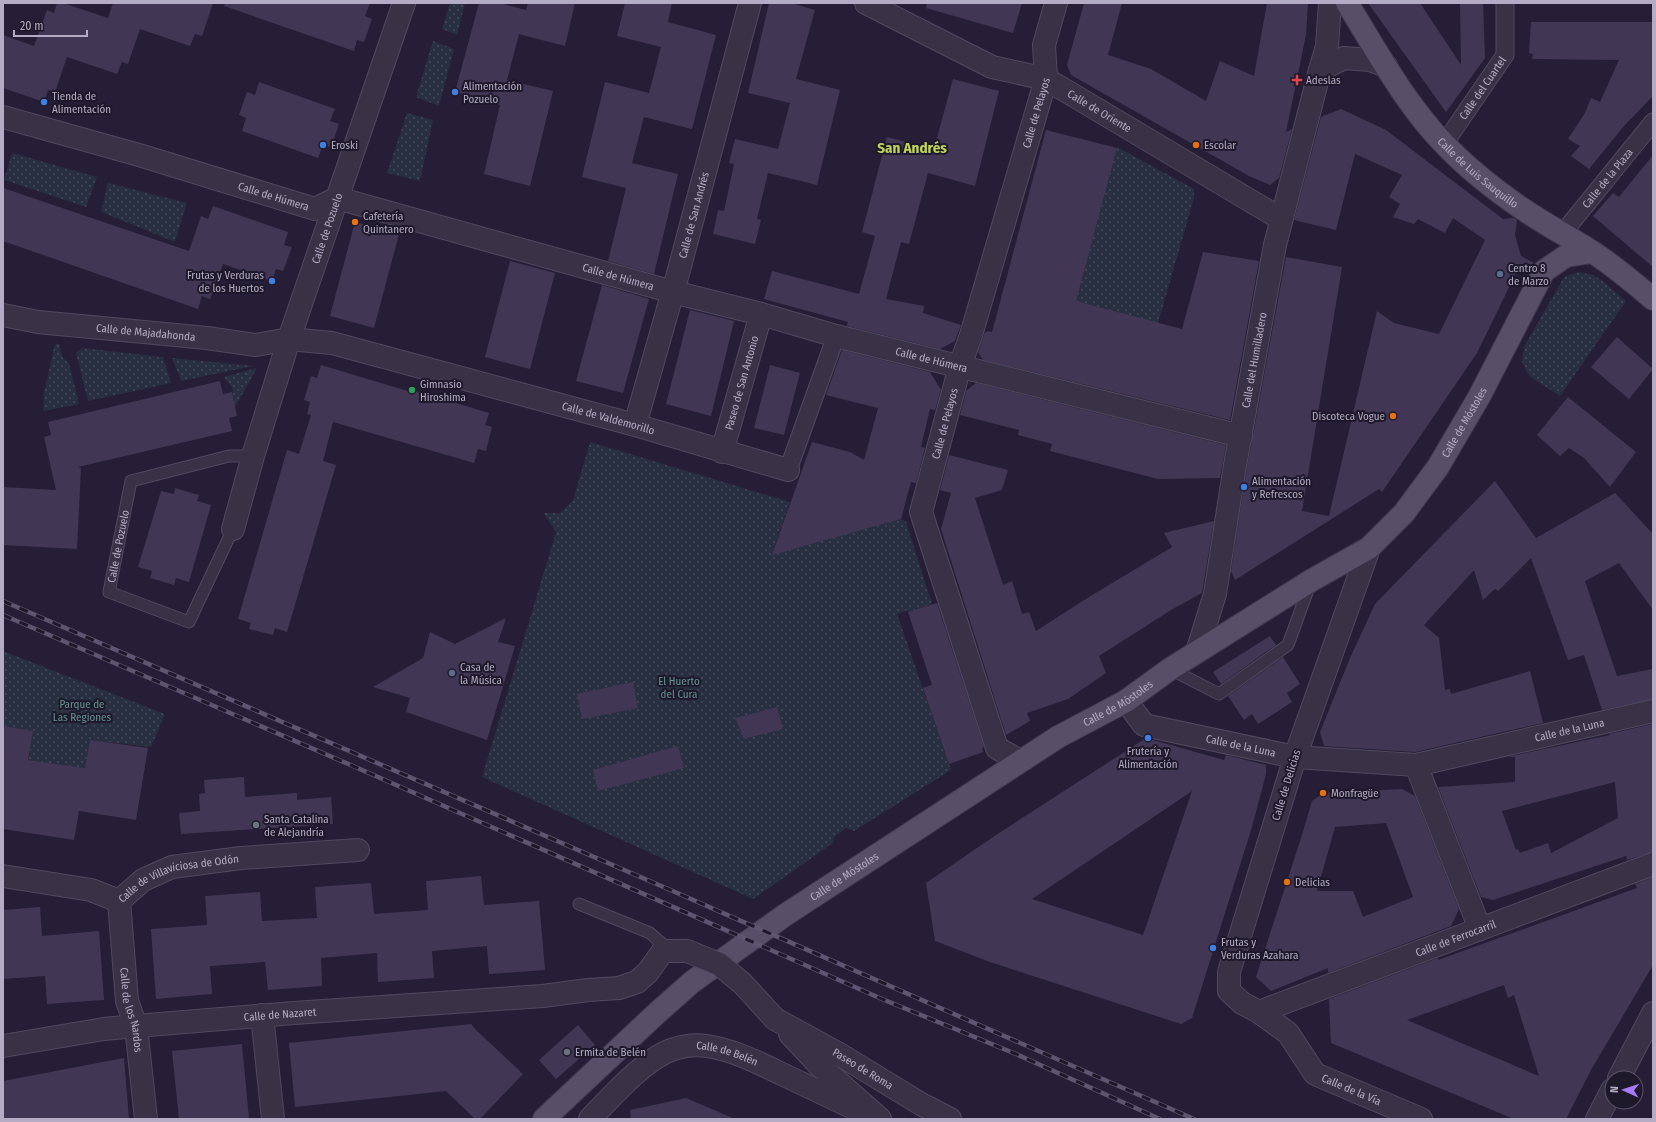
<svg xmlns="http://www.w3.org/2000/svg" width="1656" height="1122" font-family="'Fira Sans Condensed',sans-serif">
<defs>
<pattern id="green-dots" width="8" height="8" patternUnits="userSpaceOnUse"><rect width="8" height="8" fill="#272f41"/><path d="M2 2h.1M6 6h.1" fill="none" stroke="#444a5b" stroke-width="1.8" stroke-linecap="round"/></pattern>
</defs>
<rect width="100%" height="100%" fill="#261e36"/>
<!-- green -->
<g fill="url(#green-dots)">
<polygon points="450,3 465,3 457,35 442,29"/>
<polygon points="433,41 454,49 439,106 416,97"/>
<polygon points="407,113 433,120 420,181 387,173"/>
<polygon points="1117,147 1194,189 1194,198 1158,323 1074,307"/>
<polygon points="12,153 97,177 86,207 4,180"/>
<polygon points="108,183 187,203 175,242 101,212"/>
<polygon points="1578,272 1593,275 1604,282 1626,301 1560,396 1529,376 1522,362 1524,347 1564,277"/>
<polygon points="56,344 59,344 63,358 69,363 79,404 43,411 44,393 54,348"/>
<polygon points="82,348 163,357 171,383 88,401 76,353"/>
<polygon points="172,358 253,366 181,381"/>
<polygon points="257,368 235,407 232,387 224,377"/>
<polygon points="590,442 790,502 772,554 901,519 906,522 932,604 908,612 908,610 897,614 951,770 854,831 846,828 834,837 833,843 753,899 482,777 556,532 543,513 560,513 573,500"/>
<polygon points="3,651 165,714 151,747 90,740 85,768 28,760 33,731 3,726"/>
</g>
<!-- building -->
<g fill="#413755" fill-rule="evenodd">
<polygon points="57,3 63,3 108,18 113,3 213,3 202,36 195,34 190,46 140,29 128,64 122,62 117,74 67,57 55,92 48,90 44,102 3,88 3,35 34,46 47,10 54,13"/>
<polygon points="225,3 370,3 365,16 372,19 364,42 357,40 354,51 224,6"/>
<polygon points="479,3 500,3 526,10 528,3 575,3 565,46 519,34 507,80 553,91 530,186 484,174 500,105 455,92"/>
<polygon points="625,3 672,3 668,22 716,35 692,129 644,117 632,163 678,174 654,274 608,261 626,188 582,177 605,82 649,93 661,47 617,36"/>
<polygon points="769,3 791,3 815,10 796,79 840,90 817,185 768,173 757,219 761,220 755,244 713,234 718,210 724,211 734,164 729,163 735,139 778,149 790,103 748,93"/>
<polygon points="927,3 1022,3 1013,33 926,8"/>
<polygon points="1084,3 1122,3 1108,55 1151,69 1206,101 1220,61 1254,76 1267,3 1308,3 1306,35 1286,132 1292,129 1279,178 1270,185 1249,176 1071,75 1067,65"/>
<polygon points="1368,3 1420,3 1461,65 1460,3 1483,3 1485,58 1446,112"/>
<polygon points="1531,22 1653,22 1653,96 1623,127 1589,169 1571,156 1580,146 1568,139 1585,113 1591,98 1600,102 1619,60 1532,59 1533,54 1529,53"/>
<polygon points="953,79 999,91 975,186 928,173 909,244 901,242 886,299 924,306 923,313 961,325 955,341 940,349 847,326 848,322 764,299 772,271 859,294 875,236 862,232 887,137 934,149"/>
<polygon points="259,82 335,109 330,121 339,124 331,147 323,145 318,158 242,131 246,118 239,115 247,92 255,95"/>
<polygon points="1341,109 1386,130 1503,219 1514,218 1517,220 1515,235 1521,256 1534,263 1516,273 1477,353 1382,492 1379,489 1235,580 1231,571 1247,467 1286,257 1342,267 1302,511 1329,516 1377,311 1394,323 1439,334 1485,240 1453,218 1445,233 1418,219 1414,224 1393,217 1400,204 1389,197 1402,175 1355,154 1336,230 1294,220 1321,117"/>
<polygon points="1046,130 1117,148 1076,301 1182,329 1203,252 1259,261 1230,420 983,360 978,352 985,332 986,333 987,331 992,332"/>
<polygon points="1653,155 1653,267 1593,216 1613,193 1619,197"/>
<polygon points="3,188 189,251 201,216 208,219 213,206 288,232 284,245 292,247 283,271 276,269 272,281 223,264 210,299 202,296 198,309 3,241"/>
<polygon points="355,222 399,234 374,328 330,316"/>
<polygon points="510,261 555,273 530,369 485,357"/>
<polygon points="602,285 649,299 623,393 576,381"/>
<polygon points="690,310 734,321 711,416 666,404"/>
<polygon points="1617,337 1653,369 1629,399 1591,367"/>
<polygon points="842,350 930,372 941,390 935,410 930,409 921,447 925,448 916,483 911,482 901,519 772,555 812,442 850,452 864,460 878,408 826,395"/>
<polygon points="321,365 411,392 412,390 489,413 485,425 492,427 486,451 478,449 474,463 333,422 323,461 336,465 287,632 275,628 273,635 249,629 251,623 238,619 287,450 299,454 311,415 307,414 310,402 304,400 311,376 317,378"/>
<polygon points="770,365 800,373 784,435 754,428"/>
<polygon points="220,381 223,394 232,392 237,416 229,418 232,431 78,467 81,468 77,549 3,545 3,487 56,490 44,437 51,435 48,422"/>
<polygon points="976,383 1226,445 1220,478 1158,479 1050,451 1052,444 1018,435 1019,430 960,415 966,391"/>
<polygon points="1568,397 1636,452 1610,487 1584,458 1569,448 1560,456 1537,435"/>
<polygon points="949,455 1008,470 1002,490 975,498 1003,585 1012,581 1022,614 1029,612 1036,631 1089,597 1172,547 1164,533 1214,521 1202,593 1171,610 1099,656 1106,673 1068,699 1027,713 1030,721 1006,735 941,529 951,493 940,490"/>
<polygon points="1495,481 1536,538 1615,493 1653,534 1653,610 1619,563 1585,581 1617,676 1653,669 1653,699 1602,710 1584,655 1568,660 1531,558 1498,591 1495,589 1483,600 1474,570 1424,625 1439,638 1445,690 1450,689 1451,694 1530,671 1543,723 1415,752 1324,746 1320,732 1350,658 1375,604"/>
<polygon points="175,488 199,495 197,501 211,505 189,582 176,578 174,585 150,578 152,571 138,567 161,491 174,494"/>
<polygon points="937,603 984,747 982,748 983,752 949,764 923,688 932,685 908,612"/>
<polygon points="506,618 498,642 515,646 487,740 406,712 410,698 373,687 423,658 430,632 455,644"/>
<polygon points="1270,636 1276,645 1221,684 1213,672"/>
<polygon points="1283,657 1300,684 1287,693 1292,702 1258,724 1252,714 1244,720 1228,696"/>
<polygon points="633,682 638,708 582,719 577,694"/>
<polygon points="777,707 783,729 744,739 735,718"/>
<path d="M1653 724V852L1627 860 1626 856 1493 900 1481 897 1438 787 1515 782V757H1507L1610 735 1609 734ZM1615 782 1618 818 1551 853 1548 843 1520 853 1518 849 1516 850 1502 811Z"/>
<polygon points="3,726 33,731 28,760 85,768 90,740 148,748 136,820 79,811 74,840 3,829"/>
<path d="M1146 738 1224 760 1226 755 1266 765V774L1252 827 1192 1018 1181 1024 990 962 935 941 926 883 993 837ZM1192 791 1143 935 1032 899 1127 835Z"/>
<polygon points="678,746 684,768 598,791 593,770"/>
<polygon points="244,777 245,797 297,793 297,800 331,797 333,824 181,834 179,813 200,811 199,794 205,793 204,780"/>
<path d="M1402 789 1415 796 1459 909 1451 926 1328 973V968L1271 991 1256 977 1301 838 1312 801 1323 793ZM1386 823 1413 897 1363 917 1353 891H1317L1335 827Z"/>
<polygon points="481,876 484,905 539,901 545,970 489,974 487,946 432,951 434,978 378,982 377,953 321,958 322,986 268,990 265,962 210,966 212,994 156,999 151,929 207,925 205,896 260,892 262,921 317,918 315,887 371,883 374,914 428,910 426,881"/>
<path d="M1653 877V965L1591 1070 1566 1119H1514L1331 1043 1329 999 1438 958V960L1637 888 1635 884ZM1504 985 1508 998 1514 995 1539 1076 1407 1020Z"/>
<polygon points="40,907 42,936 99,931 104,1000 47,1004 45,976 3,979 3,910"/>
<polygon points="471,1024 476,1030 523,1074 480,1119 475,1119 446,1091 295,1107 289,1043"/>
<polygon points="578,1025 595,1045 556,1079 539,1060"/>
<polygon points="242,1044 249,1119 179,1119 172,1051"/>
<polygon points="124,1058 129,1119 3,1119 3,1081"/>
<polygon points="686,1098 735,1119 631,1119 630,1110"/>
</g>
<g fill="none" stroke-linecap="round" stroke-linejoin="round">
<!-- service casing -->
<g stroke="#51495f" stroke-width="13">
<g id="service">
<path id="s1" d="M233 529 189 622 109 592 131 481 229 456H253"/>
<polyline points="1170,669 1219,694 1288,645 1310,584"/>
<polyline points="579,904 650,933 669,950"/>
</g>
</g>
<!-- pedestrian casing -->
<g stroke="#51495f" stroke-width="19">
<g id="pedestrian">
<path id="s2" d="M1444 144 1505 55V3"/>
<path id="s3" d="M1562 234 1653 122"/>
<polyline points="788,470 836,336"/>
</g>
</g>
<!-- minor casing -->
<g stroke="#51495f" stroke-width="24">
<g id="minor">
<path id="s4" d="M866 3 992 67 1046 79 1281 219"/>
<polyline points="1320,70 1344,58 1370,60 1386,66"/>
<path id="s5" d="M3 117 139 155 315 209 337 198 673 292 761 314 836 336 1241 436"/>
<path id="s6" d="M3 315 38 322 207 338 256 345 289 339 332 343 635 425 788 470"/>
<path id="s7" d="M635 425 679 270 750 3"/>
<path id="s8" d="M722 452 761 314"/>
<path id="s9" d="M233 529 253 456 289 339 404 3"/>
<path id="s10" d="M1369 548 1295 757 1229 972V991L1242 1003 1259 1012 1288 1033 1315 1074 1421 1119"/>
<path id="s11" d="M1197 652 1215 594 1235 465 1275 245 1320 70 1327 46 1330 3"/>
<path id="s12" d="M1126 701 1144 725 1295 757 1416 765 1653 711"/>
<path id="s13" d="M1020 761 997 748 921 512 960 366 971 335 1046 79 1044 45 1056 3"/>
<polyline points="1416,765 1480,929"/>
<polyline points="3,876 91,890 119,901"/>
<path id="s14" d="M119 901 143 880 172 867 241 858 358 850"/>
<path id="s15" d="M119 901 127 1001 136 1026 146 1119"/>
<path id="s16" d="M1259 1012 1653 864"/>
<polyline points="262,1015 273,1119"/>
<polyline points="1619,1078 1653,1013"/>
<path id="s17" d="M590 1119C610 1098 644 1060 671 1050 682 1046 695 1044 707 1046 734 1050 759 1063 784 1075 814 1089 844 1104 875 1118"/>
<polyline points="1597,1119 1612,1090"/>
</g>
</g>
<!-- tertiary casing -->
<g stroke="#51495f" stroke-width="24">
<g id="tertiary">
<path id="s18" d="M775 1019 839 1054 921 1104 950 1119"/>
<polyline points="790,1034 819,1065 880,1119"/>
<path id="s19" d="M3 1046 104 1029 136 1026 294 1013 543 996 588 990 619 988 637 982 648 972 663 951H687"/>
</g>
</g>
<!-- primary casing -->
<g stroke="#3f384d" stroke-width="24">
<g id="primary">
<path id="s20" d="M1347 3C1369 38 1389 75 1414 108 1440 144 1477 177 1514 203 1539 221 1566 235 1591 251 1613 265 1633 282 1653 299"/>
<path id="s21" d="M544 1119 657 1013 692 982 785 915 1058 737 1126 701 1170 669 1312 580 1369 548 1404 513 1438 467 1479 397 1544 271 1566 256 1592 252"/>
</g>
</g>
<!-- service -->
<use href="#service" stroke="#393247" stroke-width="11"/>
<!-- pedestrian -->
<use href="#pedestrian" stroke="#393247" stroke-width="17"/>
<!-- minor -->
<use href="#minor" stroke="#393247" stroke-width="22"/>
<!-- tertiary -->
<use href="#tertiary" stroke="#393247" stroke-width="22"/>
<!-- primary -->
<use href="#primary" stroke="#574f67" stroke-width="22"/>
<!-- rail casing -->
<g stroke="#5e5570" stroke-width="4.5">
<g id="rail">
<polyline points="3,601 675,892 1194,1119"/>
<polyline points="3,615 353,766 882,999 1016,1054 1160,1119"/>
</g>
</g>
<!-- rail -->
<use href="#rail" stroke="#1e182b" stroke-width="3" stroke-dasharray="9" stroke-linecap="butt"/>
<!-- tertiary-bridge casing -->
<g stroke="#51495f" stroke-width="24" stroke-linecap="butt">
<polyline id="tertiary-bridge" points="687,951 719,964 743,984 775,1019"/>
</g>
<!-- tertiary-bridge -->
<use href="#tertiary-bridge" stroke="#393247" stroke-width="22"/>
</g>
<!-- markers -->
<path fill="#e0444e" stroke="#1e182b" stroke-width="1.5" d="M1295 74h4v4h4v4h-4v4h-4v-4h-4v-4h4z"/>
<g fill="#3f7fe0" stroke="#1e182b" stroke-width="1.5">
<circle cx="455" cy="92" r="4"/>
<circle cx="44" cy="102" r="4"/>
<circle cx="323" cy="145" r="4"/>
<circle cx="272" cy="281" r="4"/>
<circle cx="1244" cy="487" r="4"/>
<circle cx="1148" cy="738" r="4"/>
<circle cx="1213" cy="948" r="4"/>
</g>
<g fill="#e8710a" stroke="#1e182b" stroke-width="1.5">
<circle cx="1196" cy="145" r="4"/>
<circle cx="355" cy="222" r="4"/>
<circle cx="1393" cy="416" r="4"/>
<circle cx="1323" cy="793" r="4"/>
<circle cx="1287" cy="882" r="4"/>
</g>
<g fill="#5c6f8a" stroke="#1e182b" stroke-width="1.5">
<circle cx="1500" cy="274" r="4"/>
<circle cx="452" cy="673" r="4"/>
</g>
<circle fill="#2e9e5b" stroke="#1e182b" stroke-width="1.5" cx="412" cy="390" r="4"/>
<g fill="#6b7280" stroke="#1e182b" stroke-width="1.5">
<circle cx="256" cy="825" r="4"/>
<circle cx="567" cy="1052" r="4"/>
</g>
<g text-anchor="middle" stroke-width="4" stroke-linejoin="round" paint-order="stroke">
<!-- poi labels -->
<g font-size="11" fill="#b4acc4" stroke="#1e182b" text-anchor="start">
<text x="1306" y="84">Adeslas</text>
<text x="463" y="90">Alimentación<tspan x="463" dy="13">Pozuelo</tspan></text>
<text x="52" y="100">Tienda de<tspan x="52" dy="13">Alimentación</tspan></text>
<text x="331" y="149">Eroski</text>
<text x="1204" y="149">Escolar</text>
<text x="363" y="220">Cafetería<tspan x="363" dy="13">Quintanero</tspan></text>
<text x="1508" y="272">Centro 8<tspan x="1508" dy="13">de Marzo</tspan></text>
<text x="264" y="279" text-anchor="end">Frutas y Verduras<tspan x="264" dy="13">de los Huertos</tspan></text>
<text x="420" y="388">Gimnasio<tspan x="420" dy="13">Hiroshima</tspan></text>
<text x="1385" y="420" text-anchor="end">Discoteca Vogue</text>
<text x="1252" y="485">Alimentación<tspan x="1252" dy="13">y Refrescos</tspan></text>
<text x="460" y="671">Casa de<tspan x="460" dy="13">la Música</tspan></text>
<text x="1148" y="755" text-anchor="middle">Frutería y<tspan x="1148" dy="13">Alimentación</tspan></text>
<text x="1331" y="797">Monfragüe</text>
<text x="264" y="823">Santa Catalina<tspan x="264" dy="13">de Alejandría</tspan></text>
<text x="1295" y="886">Delicias</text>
<text x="1221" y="946">Frutas y<tspan x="1221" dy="13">Verduras Azahara</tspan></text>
<text x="575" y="1056">Ermita de Belén</text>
</g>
<!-- street labels -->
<g font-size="11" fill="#b4acc4" stroke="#1e182b">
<text dy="4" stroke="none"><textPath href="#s2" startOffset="68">Calle del Cuartel</textPath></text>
<text dy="4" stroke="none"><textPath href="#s4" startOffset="259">Calle de Oriente</textPath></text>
<text dy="4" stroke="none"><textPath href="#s13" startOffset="690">Calle de Pelayos</textPath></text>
<text dy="4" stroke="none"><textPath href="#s20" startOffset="216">Calle de Luis Sauquillo</textPath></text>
<text dy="4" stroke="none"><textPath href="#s3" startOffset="72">Calle de la Plaza</textPath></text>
<text dy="4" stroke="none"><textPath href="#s5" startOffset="282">Calle de Húmera</textPath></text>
<text dy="4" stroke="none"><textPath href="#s7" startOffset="218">Calle de San Andrés</textPath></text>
<text dy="4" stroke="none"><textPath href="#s9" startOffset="315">Calle de Pozuelo</textPath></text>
<text dy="4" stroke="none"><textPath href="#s5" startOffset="642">Calle de Húmera</textPath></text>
<text dy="4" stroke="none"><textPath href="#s6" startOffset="144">Calle de Majadahonda</textPath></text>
<text dy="4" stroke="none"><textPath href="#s5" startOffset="966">Calle de Húmera</textPath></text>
<text dy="4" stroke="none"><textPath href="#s11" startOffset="298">Calle del Humilladero</textPath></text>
<text dy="4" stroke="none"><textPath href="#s8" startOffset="72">Paseo de San Antonio</textPath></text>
<text dy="4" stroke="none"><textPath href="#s6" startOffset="618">Calle de Valdemorillo</textPath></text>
<text dy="4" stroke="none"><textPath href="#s21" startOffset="1165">Calle de Móstoles</textPath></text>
<text dy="4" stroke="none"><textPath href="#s13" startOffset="366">Calle de Pelayos</textPath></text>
<text dy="4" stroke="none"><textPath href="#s1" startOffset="235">Calle de Pozuelo</textPath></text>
<text dy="4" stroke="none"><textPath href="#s21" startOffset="711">Calle de Móstoles</textPath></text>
<text dy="4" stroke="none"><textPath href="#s12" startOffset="463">Calle de la Luna</textPath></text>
<text dy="4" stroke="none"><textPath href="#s12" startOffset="129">Calle de la Luna</textPath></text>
<text transform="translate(1286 785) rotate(-73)" y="4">Calle de Delicias</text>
<text dy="4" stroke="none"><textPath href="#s21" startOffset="387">Calle de Móstoles</textPath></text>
<text dy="4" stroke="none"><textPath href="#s14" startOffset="66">Calle de Villaviciosa de Odón</textPath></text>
<text dy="4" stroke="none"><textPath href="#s16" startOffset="210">Calle de Ferrocarril</textPath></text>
<text dy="4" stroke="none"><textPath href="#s15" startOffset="110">Calle de los Nardos</textPath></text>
<text dy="4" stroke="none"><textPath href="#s19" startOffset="279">Calle de Nazaret</textPath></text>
<text dy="4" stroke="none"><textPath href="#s17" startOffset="165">Calle de Belén</textPath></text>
<text dy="4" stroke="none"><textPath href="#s18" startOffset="101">Paseo de Roma</textPath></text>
<text dy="4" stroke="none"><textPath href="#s10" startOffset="627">Calle de la Vía</textPath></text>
</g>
<!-- park labels -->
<g font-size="11" fill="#639594" stroke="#1e182b">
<text x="679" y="685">El Huerto<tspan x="679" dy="13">del Cura</tspan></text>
<text x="82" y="708">Parque de<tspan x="82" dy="13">Las Regiones</tspan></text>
</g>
<!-- district labels -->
<g font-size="15" font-weight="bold" fill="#bfd654" stroke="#1e182b">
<text x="912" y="153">San Andrés</text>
</g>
</g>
<!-- border -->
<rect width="1656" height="1122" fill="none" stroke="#b4acc4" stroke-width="8"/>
<!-- north arrow -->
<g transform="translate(1624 1090) rotate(273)"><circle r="19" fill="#1e182b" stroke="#5a5368"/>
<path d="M0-3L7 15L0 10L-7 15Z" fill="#a879fb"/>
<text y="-6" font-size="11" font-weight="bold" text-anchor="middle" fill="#b4acc4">N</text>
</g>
<!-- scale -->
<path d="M14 30v6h73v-6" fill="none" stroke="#b4acc4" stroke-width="2"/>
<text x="20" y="30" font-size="12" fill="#b4acc4" stroke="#1e182b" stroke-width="3" paint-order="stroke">20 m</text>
</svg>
